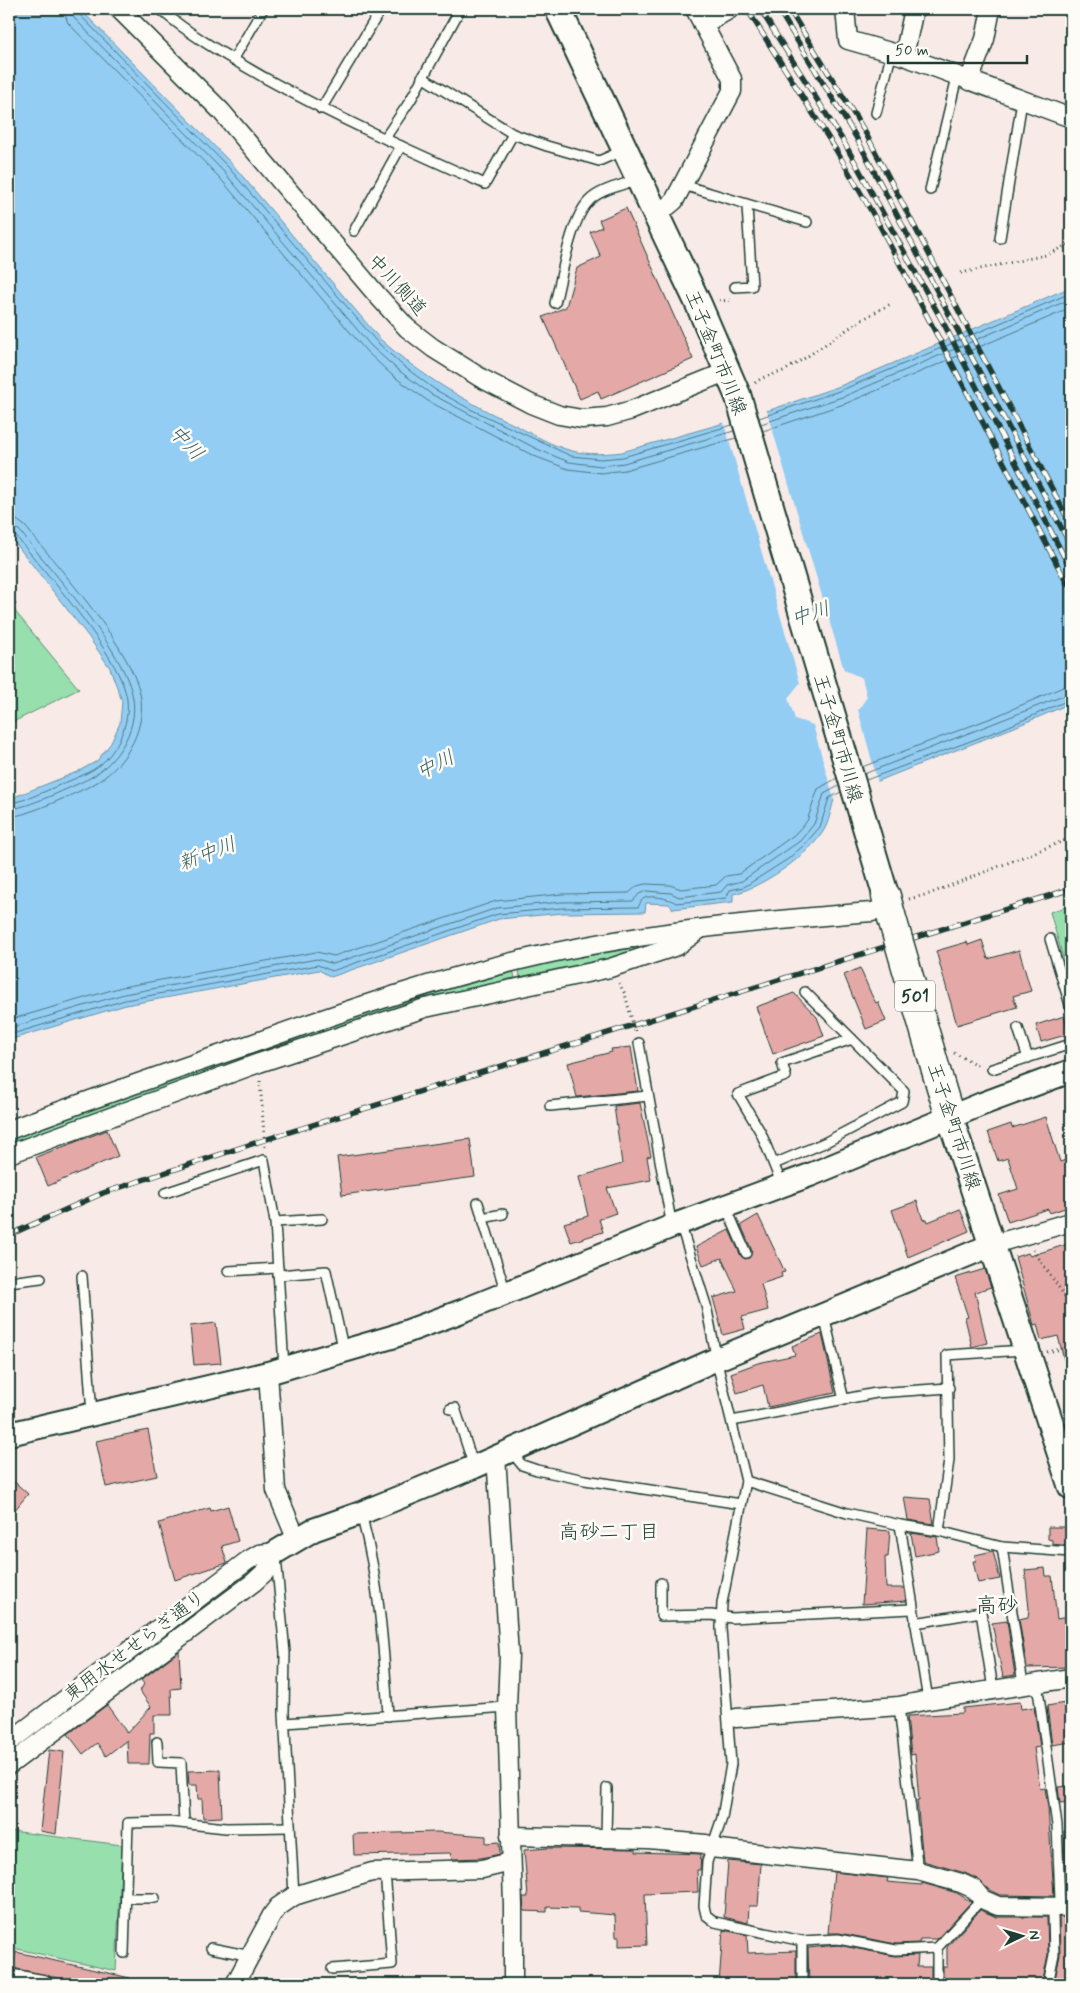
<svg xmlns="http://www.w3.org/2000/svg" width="1080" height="1993" font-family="Mynerve,'Klee One',sans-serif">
<rect width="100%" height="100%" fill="#f8ebe7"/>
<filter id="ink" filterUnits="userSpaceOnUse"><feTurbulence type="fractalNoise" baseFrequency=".02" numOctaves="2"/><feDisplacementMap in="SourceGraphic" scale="10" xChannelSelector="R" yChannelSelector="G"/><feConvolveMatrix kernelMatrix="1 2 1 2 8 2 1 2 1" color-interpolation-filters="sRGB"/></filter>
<g filter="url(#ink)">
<!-- green -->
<g fill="#97dfad" stroke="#5b8e70">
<polygon points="9,604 79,689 9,724"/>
<polygon points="1071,905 1071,986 1050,912"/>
<polygon points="676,941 627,957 535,978 534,974 520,977 519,969 539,964"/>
<path d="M513 970 515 978 502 980V984L276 1050 274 1044C353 1017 432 990 513 970Z"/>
<polygon points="251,1052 235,1062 235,1064 9,1146 9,1139 34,1129"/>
<polygon points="11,1831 122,1845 116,1971 13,1948 9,1967 9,1840"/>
</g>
<!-- water -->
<path fill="#94cdf3" stroke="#6593a7" d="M9 9H80L233 165 379 338C422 377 465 401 517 426 534 435 553 446 572 451 589 455 605 454 622 452L770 410 840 386 1071 287V703C993 738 912 765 834 800 831 809 829 822 824 830 811 854 759 889 733 894V902L673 909 669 904 646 903 645 912 563 913 499 919 331 977 319 970 126 1005 9 1040V799L77 772 97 761 111 743 120 723 122 701 110 668 88 636 9 535Z"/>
<!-- pier -->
<polygon fill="#f8ebe7" points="766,408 844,670 862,678 867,697 858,710 878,783 835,803 813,725 795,719 788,698 800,683 723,420"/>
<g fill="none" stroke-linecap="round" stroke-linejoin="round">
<!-- shore -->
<g stroke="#4e7780" stroke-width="1">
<polyline points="63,9 68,23 219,177 366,351 393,376 428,401 534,456 568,469 601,473 625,470 736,438"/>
<polyline points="71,9 74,18 224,172 371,346 398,370 431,394 537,449 569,462 601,466 624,463 734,431"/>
<polyline points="77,9 79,14 229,168 376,341 402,365 434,389 468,408 571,456 601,459 623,457 732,425"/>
<polyline points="759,418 842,390 1071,293"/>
<polyline points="761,424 845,396 1071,299"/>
<polyline points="763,431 847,403 1071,308"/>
<path d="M9 519 17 520 25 526C56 565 135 651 141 699 145 733 123 768 94 784 77 793 26 816 9 817"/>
<path d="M9 526 19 530C50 569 127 653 133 699 138 731 116 763 90 778 74 786 25 809 9 809"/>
<path d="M9 533 15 535C44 571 122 657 127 700 130 723 117 751 100 765 91 772 79 777 69 781 51 788 28 801 9 803"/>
<polyline points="862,767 994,717 1063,687 1071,685"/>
<polyline points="864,774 1071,693"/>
<polyline points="866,780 1000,730 1071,699"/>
<polyline points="9,1020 122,987 316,952 334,956 496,901 562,894 629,893 637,886 645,884 670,885 681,889 716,885 726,876 739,874 794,835 807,821 818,789 837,778"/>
<polyline points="9,1028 124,994 317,959 333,964 497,908 562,902 633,901 639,894 646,891 671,893 679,897 721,892 727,885 742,881 800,841 814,824 824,794 839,786"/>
<path d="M9 1035 125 1000 318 965 332 971 498 914 562 908 638 907C640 905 640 902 642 900 648 893 671 899 676 903L726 898 730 890 744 887 788 859 804 845 820 827 829 798 841 792"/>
</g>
</g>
<!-- building -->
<g fill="#e4a9a7" stroke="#1f3d34">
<polygon points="626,208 693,359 601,399 598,391 580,399 543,317 566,307 577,268 601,257 590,232 602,227 599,220"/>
<polygon points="982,940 988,959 1019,950 1031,991 1013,996 1017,1007 957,1025 936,951 967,942 968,945"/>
<polygon points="860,968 872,996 876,1003 878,1002 886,1021 866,1029 844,975"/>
<polygon points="794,993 817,1017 824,1036 773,1054 756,1007"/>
<polygon points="1064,1016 1069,1034 1041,1042 1036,1025"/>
<polygon points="631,1047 638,1091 577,1097 568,1063 612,1052 611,1049"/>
<polygon points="640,1103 651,1156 647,1157 651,1180 607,1188 616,1213 599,1219 603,1232 571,1242 564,1223 588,1216 579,1177 622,1164 614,1106"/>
<polygon points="1046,1117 1060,1162 1066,1160 1071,1178 1071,1206 1050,1213 1048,1209 1008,1222 999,1195 1018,1189 1008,1158 998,1161 988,1132 1011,1124 1012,1128"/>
<polygon points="107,1130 118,1156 48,1186 36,1157"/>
<polygon points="470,1139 475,1177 342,1195 337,1157"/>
<polygon points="917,1201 923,1220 927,1219 928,1222 960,1209 969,1231 908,1257 892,1210"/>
<polygon points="758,1215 785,1272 781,1273 782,1277 761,1284 768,1310 742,1317 745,1329 723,1335 713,1298 737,1291 722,1258 703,1265 696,1247 729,1230 741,1256 745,1259 749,1258 752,1251 741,1225"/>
<polygon points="1071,1243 1071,1300 1065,1304 1071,1330 1071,1366 1066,1367 1058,1336 1041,1340 1037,1324 1034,1325 1015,1257 1028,1253 1030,1256"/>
<polygon points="985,1269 991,1287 975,1292 987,1343 972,1347 965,1318 968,1317 955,1278"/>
<polygon points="216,1323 221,1363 194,1365 190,1326"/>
<polygon points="822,1334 835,1393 768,1407 763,1385 737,1393 731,1373 758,1363 795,1355 792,1346"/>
<polygon points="148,1430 157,1476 106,1487 96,1441"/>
<polygon points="9,1477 28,1494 9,1517"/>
<polygon points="904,1497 930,1499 934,1524 908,1520"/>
<polygon points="228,1506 238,1541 222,1546 227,1563 175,1580 159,1523 210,1508 211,1511"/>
<polygon points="1048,1527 1071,1527 1071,1546 1052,1544 1052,1540 1048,1539"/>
<polygon points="867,1529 890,1531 888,1557 885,1557 886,1588 904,1588 906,1601 862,1604"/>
<polygon points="911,1533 937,1537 939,1551 915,1556"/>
<polygon points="993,1551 1000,1579 978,1583 973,1561 976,1561 975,1555"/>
<polygon points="1045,1568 1046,1576 1052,1576 1057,1619 1071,1616 1071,1667 1027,1668 1019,1619 1028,1617 1029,1609 1025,1570"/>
<polygon points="1007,1621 1015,1675 1003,1677 992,1623"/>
<polygon points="179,1651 181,1688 171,1689 172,1715 154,1715 154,1733 150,1733 149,1764 128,1764 127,1740 106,1756 97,1743 83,1754 68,1734 107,1705 127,1733 151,1707 140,1691 144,1684 141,1680"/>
<polygon points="1020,1702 1021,1709 1034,1707 1040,1747 1034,1748 1040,1789 1045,1788 1048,1808 1054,1896 1000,1895 989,1890 979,1880 965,1873 923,1861 917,1800 919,1800 915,1754 911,1755 907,1716 963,1713 963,1708"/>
<polygon points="1071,1702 1071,1742 1052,1745 1047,1706"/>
<polygon points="49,1750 64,1752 56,1834 40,1831"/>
<polygon points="220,1770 222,1817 203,1818 202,1799 198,1799 197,1785 189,1785 188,1771"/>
<polygon points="1071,1786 1071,1802 1060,1803 1058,1787"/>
<polygon points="1064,1831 1071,1831 1071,1896 1066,1896"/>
<polygon points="437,1832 486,1836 486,1843 499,1842 500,1854 481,1858 452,1859 450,1853 354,1855 353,1834"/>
<polygon points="548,1848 636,1849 636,1852 701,1854 700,1870 697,1870 698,1892 645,1894 647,1945 619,1946 619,1937 616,1937 615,1915 578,1912 578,1908 547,1907 547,1912 524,1911 523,1897 528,1897 524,1850"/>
<polygon points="728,1861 761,1864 758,1906 749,1906 748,1923 724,1917"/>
<polygon points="834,1872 888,1878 887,1882 922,1885 922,1883 957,1893 971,1902 937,1939 920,1939 919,1943 896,1944 839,1933 828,1933"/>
<polygon points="980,1910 997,1917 1047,1917 1048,1954 1042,1984 943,1984 943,1967 947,1967 947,1947"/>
<polygon points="1059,1917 1071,1918 1071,1984 1054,1984 1060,1955"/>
<polygon points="723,1930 747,1935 748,1953 796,1951 796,1984 719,1984"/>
<polygon points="838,1945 895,1956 918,1955 917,1967 931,1967 931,1984 809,1984 808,1948"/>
<polygon points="16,1952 130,1978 129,1984 85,1984 13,1968"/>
</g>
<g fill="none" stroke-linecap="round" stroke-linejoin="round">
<!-- service casing -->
<g stroke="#1f3d34" stroke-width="12">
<g id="service">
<path d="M160 9C192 37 229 57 265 78 337 118 411 151 485 184L513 134"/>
<polyline points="233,60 263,9"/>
<polyline points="422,77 513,134 547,146 599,161 624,150"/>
<polyline points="321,109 381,9"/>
<polyline points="876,113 892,52"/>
<polyline points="385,138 410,101 457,15 457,9"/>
<polyline points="683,185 807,222"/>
<polyline points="930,190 957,77"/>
<polyline points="354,231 401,146"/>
<polyline points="1000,238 1022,101"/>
<polyline points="735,287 752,286 747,206"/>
<path d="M555 303C562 277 570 220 589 201 600 189 624 185 638 179"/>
<polyline points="1050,939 1071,1008"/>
<polyline points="1018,1028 1028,1058"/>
<polyline points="639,1043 672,1227"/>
<polyline points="992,1069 1071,1044"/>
<polyline points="550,1106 648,1096"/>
<polyline points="774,1164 824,1143 902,1102 904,1091 805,992"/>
<polyline points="782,1185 761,1133 738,1094 786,1076 782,1063 852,1039"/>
<polyline points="165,1193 264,1160 275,1222 284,1367"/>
<polyline points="478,1203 506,1293"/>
<polyline points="726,1207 746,1253"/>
<polyline points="482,1218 503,1214"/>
<polyline points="275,1222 322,1219"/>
<polyline points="680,1223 706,1305 719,1371 746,1481 722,1603 721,1628 731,1764 722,1818 707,1862 704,1906 706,1915 715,1922 802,1941 838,1939 896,1950 937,1948"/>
<polyline points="228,1271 278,1268"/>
<polyline points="278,1275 326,1271 344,1352"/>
<polyline points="82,1276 92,1414"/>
<polyline points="9,1282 41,1278"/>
<polyline points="824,1316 844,1400"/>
<polyline points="450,1409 455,1408 474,1467"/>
<polyline points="732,1421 876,1393 949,1388"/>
<polyline points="510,1450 522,1465 537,1470 585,1480 741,1504"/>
<polyline points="746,1481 847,1513 900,1525 939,1531 1002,1547 1071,1552"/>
<path d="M361 1514C379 1579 384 1649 388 1716"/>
<polyline points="900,1525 928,1700"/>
<polyline points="939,1531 949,1460 947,1355 1025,1350"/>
<polyline points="1002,1547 1023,1684"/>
<polyline points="276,1557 285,1653 284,1713 294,1896"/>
<polyline points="661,1583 661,1616 711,1615 732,1618 912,1609"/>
<polyline points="915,1623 981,1612 993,1689"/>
<polyline points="1037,1683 1057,1825 1060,1900 1053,1915 1054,1955 1048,1984"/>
<polyline points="899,1706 918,1871"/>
<polyline points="285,1723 507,1707"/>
<polyline points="157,1742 158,1762 181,1763 184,1823"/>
<polyline points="606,1838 607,1788"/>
<polyline points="126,1898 155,1898"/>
<polyline points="802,1941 802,1984"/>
<polyline points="211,1948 251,1956"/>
<polyline points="124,1953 128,1823 170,1822 226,1828 290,1827"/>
<polyline points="332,1969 392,1964 385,1871"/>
<polyline points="937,1984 937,1948 982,1899"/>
</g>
</g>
<!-- minor casing -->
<g stroke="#1f3d34" stroke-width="21">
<g id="minor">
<polyline points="119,9 221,111 377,295 407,328 433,348 481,378 531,404 559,415 582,419 607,417 632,410 728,371"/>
<polyline points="845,9 848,40 904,56 1071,118"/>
<polyline points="703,25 730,9"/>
<polyline points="904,56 914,9"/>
<polyline points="969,81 985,39 991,9"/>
<polyline points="657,215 674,201 732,91 732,79 695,9"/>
<path d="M9 1130C90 1099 172 1071 254 1043 349 1009 444 977 542 955 650 931 762 921 872 912L889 908"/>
<polyline points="9,1154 259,1063 425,1008 610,968 677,946 700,929"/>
<polyline points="994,1244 1071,1222"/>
<polyline points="268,1373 276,1490 296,1538"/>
<polyline points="496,1456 509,1655 507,1707 513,1906 513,1984"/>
<polyline points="736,1718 899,1706 928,1700 1071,1678"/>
<polyline points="9,1742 247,1561 259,1554 276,1552"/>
<polyline points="9,1765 254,1582 266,1571 276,1552"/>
<polyline points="510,1836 648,1839 706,1844 711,1848 918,1871 961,1883 974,1889 982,1899 998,1906 1071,1907"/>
<polyline points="9,1978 43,1984"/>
<polyline points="235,1984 272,1915 278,1907 294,1896 372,1872 482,1869 511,1862"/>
</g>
</g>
<!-- tertiary casing -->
<g stroke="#1f3d34" stroke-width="26">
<g id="tertiary">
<polyline points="9,1434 268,1373 392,1337 462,1311 680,1223 810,1175 982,1104 1071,1071"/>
<polyline points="276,1552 313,1530 361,1513 474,1467 710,1362 994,1244"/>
</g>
</g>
<!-- secondary casing -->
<g stroke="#1f3d34" stroke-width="29">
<g id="secondary">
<polyline points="558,9 698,303 738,396 886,896"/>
<polyline points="950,1117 1071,1486"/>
</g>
</g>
<!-- primary casing -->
<g stroke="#1f3d34" stroke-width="31">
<g id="primary">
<polyline points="886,896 891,915"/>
<polyline points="938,1077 950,1117"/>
</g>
</g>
<!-- path -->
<g stroke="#1f3d34" stroke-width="3" stroke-dasharray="1 4" stroke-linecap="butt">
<polyline points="961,273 1046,255 1071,243"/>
<polyline points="719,301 733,300"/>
<path d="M755 383C765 374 778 375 789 368 824 347 855 321 891 304"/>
<polyline points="9,596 16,606"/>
<polyline points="909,899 929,894 1071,838"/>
<polyline points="619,983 625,994 635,1032"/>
<polyline points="954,1053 979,1066"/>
<polyline points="260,1081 265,1147"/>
<polyline points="1033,1250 1071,1305"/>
<polyline points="1047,1352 1071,1347"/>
</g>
<!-- service -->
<use href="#service" stroke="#fdfcf7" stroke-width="9"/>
<!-- minor -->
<use href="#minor" stroke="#fdfcf7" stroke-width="18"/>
<!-- tertiary -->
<use href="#tertiary" stroke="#fdfcf7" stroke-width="22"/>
<!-- secondary -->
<use href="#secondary" stroke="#fdfcf7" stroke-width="25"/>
<!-- primary -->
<use href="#primary" stroke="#fdfcf7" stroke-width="28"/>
<!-- rail casing -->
<g stroke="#1f3d34" stroke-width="5.5">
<g id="rail">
<polyline points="747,9 836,150 881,228 1071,591"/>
<polyline points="760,9 845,144 945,326 1071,570"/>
<polyline points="778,9 856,137 1071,546"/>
<polyline points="789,9 865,132 1071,525"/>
<polyline points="9,1235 103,1193 264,1140 1071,889"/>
</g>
</g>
<!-- rail -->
<use href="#rail" stroke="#fdfcf7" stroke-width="4" stroke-dasharray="11" stroke-linecap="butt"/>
<!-- primary-bridge casing -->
<g stroke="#1f3d34" stroke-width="31" stroke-linecap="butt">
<polyline id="primary-bridge" points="891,915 938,1077"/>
</g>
<!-- primary-bridge -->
<use href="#primary-bridge" stroke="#fdfcf7" stroke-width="28"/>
</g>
</g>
<g text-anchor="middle" stroke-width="5" stroke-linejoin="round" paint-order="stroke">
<!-- shield labels -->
<rect fill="#fdfcf7" stroke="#62766e" stroke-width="1" x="895" y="980.5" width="40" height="31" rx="4"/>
<g font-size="18" font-weight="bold" fill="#1f3d34">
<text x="915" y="1002">501</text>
</g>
<!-- street labels -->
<g font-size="19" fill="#1f3d34" stroke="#fdfcf7">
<text transform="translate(398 284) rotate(47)" y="7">中川側道</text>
<text transform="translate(717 352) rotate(68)" y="7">王子金町市川線</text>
<text transform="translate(839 738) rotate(74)" y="7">王子金町市川線</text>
<text transform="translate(955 1126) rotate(72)" y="7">王子金町市川線</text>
<text transform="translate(134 1645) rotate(-37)" y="7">東用水せせらぎ通り</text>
</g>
<!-- water labels -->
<g font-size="20" font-style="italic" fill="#3c6164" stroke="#fdfcf7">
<text transform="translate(187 442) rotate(47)" y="7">中川</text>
<text transform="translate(810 613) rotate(-18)" y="7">中川</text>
<text transform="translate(435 764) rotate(-26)" y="7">中川</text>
<text transform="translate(207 853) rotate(-21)" y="7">新中川</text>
</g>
<!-- neighbourhood labels -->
<g font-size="20" fill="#1f3d34" stroke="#fdfcf7">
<text x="609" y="1538">高砂二丁目</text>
</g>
<!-- quarter labels -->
<g font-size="21" fill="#1f3d34" stroke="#fdfcf7">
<text x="997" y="1612">高砂</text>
</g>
</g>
<!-- margin -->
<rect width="1080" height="1993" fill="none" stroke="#fdfcf7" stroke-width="30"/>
<rect x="15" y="15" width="1050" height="1963" fill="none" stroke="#1f3d34" stroke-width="2" filter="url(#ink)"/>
<!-- north arrow -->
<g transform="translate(1022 1936) rotate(85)" stroke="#fdfcf7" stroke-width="4" paint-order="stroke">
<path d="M0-4L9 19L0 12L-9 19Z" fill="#1f3d34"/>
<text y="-8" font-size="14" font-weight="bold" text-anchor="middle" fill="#1f3d34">N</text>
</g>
<!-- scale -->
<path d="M888 55v8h139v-8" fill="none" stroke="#1f3d34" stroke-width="2.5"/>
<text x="895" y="55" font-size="15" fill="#1f3d34" stroke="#fdfcf7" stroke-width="4" paint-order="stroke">50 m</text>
</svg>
